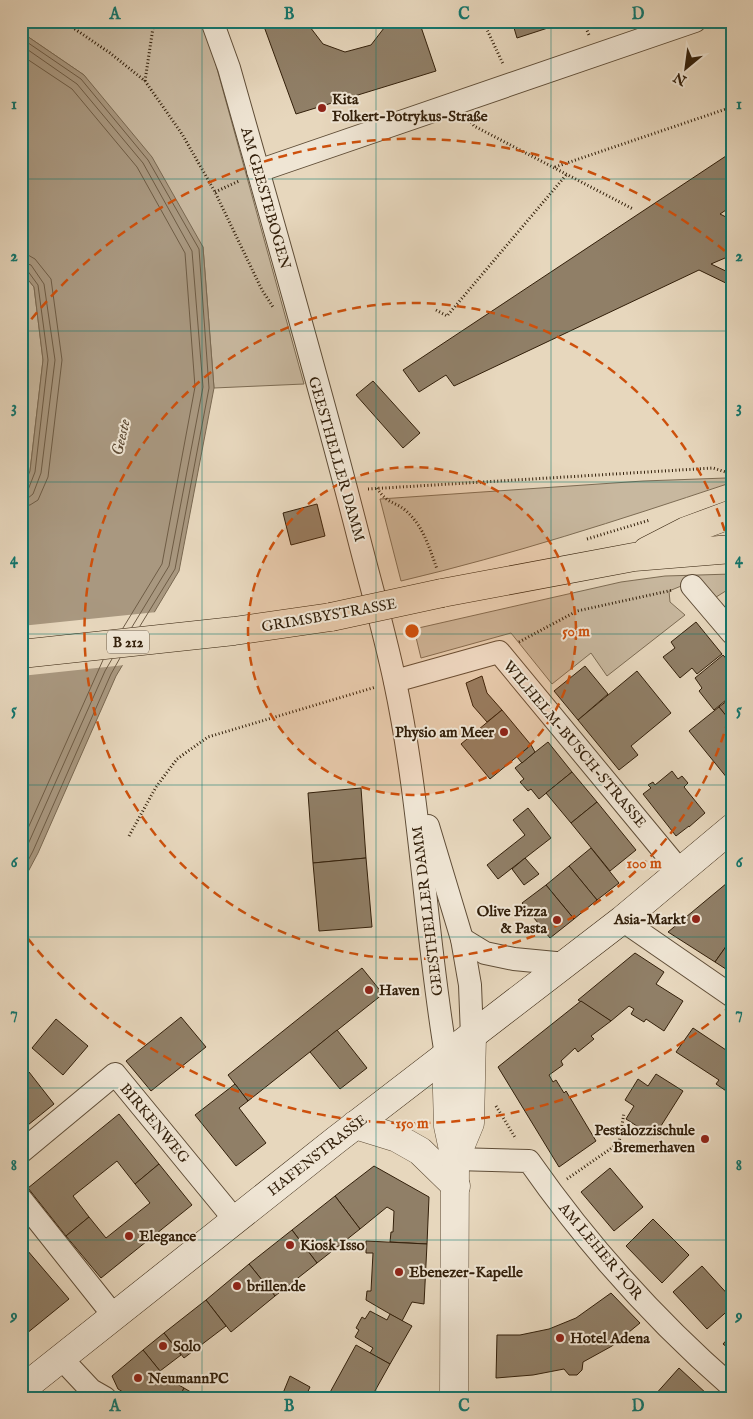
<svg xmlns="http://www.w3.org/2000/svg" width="753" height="1419" font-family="'IM FELL English',serif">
<rect width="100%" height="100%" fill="#e7d7bd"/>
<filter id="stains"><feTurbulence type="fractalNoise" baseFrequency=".004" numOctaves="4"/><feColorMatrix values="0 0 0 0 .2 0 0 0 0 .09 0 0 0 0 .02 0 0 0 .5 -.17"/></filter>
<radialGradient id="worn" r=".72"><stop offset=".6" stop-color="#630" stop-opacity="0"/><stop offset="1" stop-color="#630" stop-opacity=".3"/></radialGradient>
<!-- green -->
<g fill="#c8b89f" stroke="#7d6c54">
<polygon points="21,21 201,21 211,47 304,384 214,388 203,247 84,75 21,32"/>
<polygon points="21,271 34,287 43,360 30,471 21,493"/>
<path d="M726 478 727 484C619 520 511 555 401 581L380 499 643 481Z"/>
<polygon points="732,574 732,587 713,599 691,582 669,591 670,602 685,615 607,676 591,653 552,684 511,633 421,658 414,629 621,582 665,576"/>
</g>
<!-- water -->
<polygon fill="#a99880" stroke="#796851" points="21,32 84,75 152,157 203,247 214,388 179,571 116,676 38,853 21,885 21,493 30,471 43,360 34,287 21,271"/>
<!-- pier -->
<polygon fill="#e7d7bd" points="157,612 125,665 21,676 21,626"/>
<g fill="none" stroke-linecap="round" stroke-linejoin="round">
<!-- shore -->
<g stroke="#6e5c45" stroke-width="1">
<polyline points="21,38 81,79 148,160 199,249 209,388 175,569 140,626"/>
<polyline points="21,45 77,84 143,163 192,251 203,387 169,566 132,627"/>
<polyline points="21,55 72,89 137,167 185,253 195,387 162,564 123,628"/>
<polyline points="21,254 28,255 35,259 51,279 62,360 48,477 38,500 30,505 21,506"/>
<polyline points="21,262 31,265 44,284 55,360 41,473 33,494 28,498 21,499"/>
<polyline points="21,268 27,270 38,285 48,360 35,472 28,490 21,493"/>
<polyline points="21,844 103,660"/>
<polyline points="21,860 105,671 112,659"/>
<polyline points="21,874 33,851 111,674 120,658"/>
</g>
</g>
<!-- building -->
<g fill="#907f67" stroke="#321f0a">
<polygon points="262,21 311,21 310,27 323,44 345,52 371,45 384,28 405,21 419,21 436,71 296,114"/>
<polygon points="512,21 556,21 557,25 517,38"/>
<polygon points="732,152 732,206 720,214 732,220 732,255 711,264 732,274 732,286 699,270 454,386 446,375 419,392 403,370"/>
<polygon points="373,381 420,433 403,448 356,395"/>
<polygon points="317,504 325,536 291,545 283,513"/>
<polygon points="696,622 722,654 697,674 692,668 680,678 663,657 675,648 671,642"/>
<polygon points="723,655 732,665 732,695 714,710 699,691 702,688 695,678"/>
<polygon points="585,666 608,694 578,720 554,691"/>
<polygon points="637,671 671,713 631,746 638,755 619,770 578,720"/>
<polygon points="482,676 487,693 502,710 487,722 473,706 466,683"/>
<polygon points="732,697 732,723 719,707"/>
<polygon points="719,707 732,723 732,784 689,731"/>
<polygon points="502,710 531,745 490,779 461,744"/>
<polygon points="548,742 572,772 539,799 531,789 528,791 520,782 524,779 515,768"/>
<polygon points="531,745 535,752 522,763 517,757"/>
<polygon points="672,771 678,779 682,776 688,783 684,787 705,813 689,827 689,826 676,836 643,794 651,788 648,785 653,782 655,785"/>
<polygon points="572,772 597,802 571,823 546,793"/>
<polygon points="361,788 366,858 313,863 308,793"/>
<polygon points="597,802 636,850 610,871 571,823"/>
<polygon points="528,808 551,838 498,879 487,865 525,835 513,820"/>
<polygon points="591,848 619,883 597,900 569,866"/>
<polygon points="366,858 372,927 319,931 313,863"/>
<polygon points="525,858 539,874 524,885 512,869"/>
<polygon points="569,866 597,900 574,919 546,885"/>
<polygon points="727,883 732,886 732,938 715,962 668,932"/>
<polygon points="546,885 574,919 550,938 522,903"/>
<polygon points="732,938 732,973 715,962"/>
<polygon points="635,953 664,972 656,984 683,1001 664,1031 646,1019 644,1022 631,1014 634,1009 629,1006 611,1021 578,1000"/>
<polygon points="362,968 383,994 248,1101 228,1075"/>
<polygon points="581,1001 611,1021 591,1036 594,1039 578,1052 575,1048 561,1061 563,1065 549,1075 553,1082 556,1080 564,1093 566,1091 596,1141 559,1167 498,1067"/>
<polygon points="181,1017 206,1047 151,1091 126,1061"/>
<polygon points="56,1019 88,1046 63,1075 32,1048"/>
<polygon points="693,1028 732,1054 732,1095 716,1084 719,1080 676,1052"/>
<polygon points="337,1030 367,1068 340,1089 310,1052"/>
<polygon points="29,1072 54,1104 23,1129 21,1126 21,1078"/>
<polygon points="656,1074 683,1091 654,1137 626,1119 634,1106 625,1100 638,1079 648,1086"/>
<polygon points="235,1084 248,1101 239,1108 266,1143 236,1166 195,1115"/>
<polygon points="119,1114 159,1164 135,1184 117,1161 73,1196 89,1217 66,1236 28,1188"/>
<polygon points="159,1164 192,1205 101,1278 66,1236 89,1217 106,1238 150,1203 135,1184"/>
<polygon points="374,1166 429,1197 427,1244 390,1242 391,1232 393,1232 394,1211 387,1207 360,1229 335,1196"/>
<polygon points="610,1168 643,1207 614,1231 581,1192"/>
<polygon points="335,1196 360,1229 317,1263 292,1230"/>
<polygon points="653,1219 689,1255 662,1283 626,1246"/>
<polygon points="292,1230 317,1263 275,1296 249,1264"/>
<polygon points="366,1241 427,1244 424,1304 412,1302 402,1321 366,1300 367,1291 371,1291 373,1253 366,1253"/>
<polygon points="21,1243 69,1299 21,1338"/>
<polygon points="249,1264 275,1296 231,1332 206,1300"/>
<polygon points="702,1266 732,1299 732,1307 707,1329 673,1292"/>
<polygon points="611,1293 640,1323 612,1346 583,1362 582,1370 577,1375 569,1375 564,1369 533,1375 496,1378 497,1335 520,1335 549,1329 576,1318"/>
<polygon points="206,1300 226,1326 184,1358 164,1333"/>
<polygon points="370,1311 387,1320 390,1314 412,1326 390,1364 370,1353 373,1348 355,1337 359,1330 356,1328 362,1317 365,1319"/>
<polygon points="164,1333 181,1355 160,1371 143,1350"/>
<polygon points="732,1334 732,1351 723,1344"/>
<polygon points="356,1345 390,1364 371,1398 331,1398 328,1396"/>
<polygon points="143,1350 160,1371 158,1373 184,1388 179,1398 133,1398 118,1389 112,1376"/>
<polygon points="679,1368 708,1395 706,1398 656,1398 654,1396"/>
<polygon points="290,1376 310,1387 305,1398 281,1398"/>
<polygon points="184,1388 201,1398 203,1393 212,1398 179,1398"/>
</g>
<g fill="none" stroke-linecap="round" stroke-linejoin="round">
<!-- minor casing -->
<g stroke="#5f4d37" stroke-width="24">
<g id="minor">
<path d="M212 21 229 68C273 224 319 381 359 539 371 586 385 634 395 682 421 804 425 931 446 1055"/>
<polyline points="258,171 695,21"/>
<polyline points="692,586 732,633"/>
<polyline points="395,681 499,652 681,872"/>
<polyline points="428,826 462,939 470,985 472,1036"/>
<polyline points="622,920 732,996"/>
<polyline points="462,939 485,953 514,959 566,964"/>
<polyline points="21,1152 115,1074 235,1220"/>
<path d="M455 1159 529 1161C587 1244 655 1320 732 1387"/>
<polyline points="21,1199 114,1316"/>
<polyline points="61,1358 91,1390 105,1398"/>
</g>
</g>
<!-- tertiary casing -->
<g stroke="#5f4d37" stroke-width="29">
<g id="tertiary">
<polyline points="446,1055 448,1126 455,1159 454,1398"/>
<polyline points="355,1125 397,1138 420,1151 456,1186"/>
<polyline points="455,1159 470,1123 472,1036"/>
</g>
</g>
<!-- secondary casing -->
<g stroke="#321f0a" stroke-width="29">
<polyline id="secondary" points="21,1390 336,1140 622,920 732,828"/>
</g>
<!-- trunk casing -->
<g stroke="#321f0a" stroke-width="29">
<g id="trunk">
<polyline points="647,551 686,531 732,514"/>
<polyline points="442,593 634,557 732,549"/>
<polyline points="21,654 234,631 331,617"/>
</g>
</g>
<!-- path -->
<g stroke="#321f0a" stroke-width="3" stroke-dasharray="1 2.5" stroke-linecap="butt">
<polyline points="63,21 110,53 145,81 182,134 215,192 262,290 273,307"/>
<polyline points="483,21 503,64"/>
<polyline points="583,21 589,35"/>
<polyline points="145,81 154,21"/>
<polyline points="471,122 474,126 633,209"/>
<polyline points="555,167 732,107"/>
<polyline points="215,192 239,181"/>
<polyline points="436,310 447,316 567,174"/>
<path d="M377 488C387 504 394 501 405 510 423 525 429 547 437 569"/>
<polyline points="368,489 713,468 732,474"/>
<polyline points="587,539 650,520"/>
<polyline points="519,642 577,611 673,590"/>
<polyline points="129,836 156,787 177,759 208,737 376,687"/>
<polyline points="496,1106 516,1139"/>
<polyline points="567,1179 619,1143 624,1113"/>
</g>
<!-- minor -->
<use href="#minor" stroke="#efe5d4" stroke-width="22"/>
<!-- tertiary -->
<use href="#tertiary" stroke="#efe5d4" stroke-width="28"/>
<!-- secondary -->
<use href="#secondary" stroke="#efe5d4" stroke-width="28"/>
<!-- trunk -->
<use href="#trunk" stroke="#e7d7bd" stroke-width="28"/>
<!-- trunk-bridge casing -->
<g stroke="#321f0a" stroke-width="29" stroke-linecap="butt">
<polyline id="trunk-bridge" points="331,617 442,593"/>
</g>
<!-- trunk-bridge -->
<use href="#trunk-bridge" stroke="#e7d7bd" stroke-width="28"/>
</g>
<!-- grid -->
<path fill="none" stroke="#0f766e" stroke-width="1" stroke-opacity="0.55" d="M202 21V1398M376 21V1398M551 21V1398M21 179H732M21 331H732M21 482H732M21 634H732M21 785H732M21 937H732M21 1088H732M21 1240H732"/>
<!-- distance rings -->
<circle cx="412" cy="631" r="164" fill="#cd500c" fill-opacity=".12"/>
<g fill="none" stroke="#cd500c" stroke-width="2.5" stroke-dasharray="9 6">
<circle cx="412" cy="631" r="164"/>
<path d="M732 705A328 328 0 1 1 732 557"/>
<path d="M732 1005A492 492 0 0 1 22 931M22 331A492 492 0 0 1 732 257"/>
</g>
<!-- markers -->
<g fill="#8f2418" stroke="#efe5d4" stroke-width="2">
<circle cx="322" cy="108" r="5"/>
<circle cx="504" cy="732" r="5"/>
<circle cx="696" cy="919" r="5"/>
<circle cx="557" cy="920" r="5"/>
<circle cx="369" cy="990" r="5"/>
<circle cx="705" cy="1139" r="5"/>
<circle cx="129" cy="1236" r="5"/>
<circle cx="290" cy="1245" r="5"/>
<circle cx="399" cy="1272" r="5"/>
<circle cx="237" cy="1286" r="5"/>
<circle cx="560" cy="1338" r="5"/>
<circle cx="163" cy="1346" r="5"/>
<circle cx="138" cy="1378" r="5"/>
</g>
<g text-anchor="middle" stroke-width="4" stroke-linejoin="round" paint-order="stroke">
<!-- shield labels -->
<rect fill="#efe5d4" stroke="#6b5a47" stroke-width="1" x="107" y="630.5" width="42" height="23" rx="4"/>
<g font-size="14" font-weight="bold" fill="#321f0a">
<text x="128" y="647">B 212</text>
</g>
<!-- poi labels -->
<g font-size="15" font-weight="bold" fill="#321f0a" stroke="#efe5d4" text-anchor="start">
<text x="332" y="104">Kita<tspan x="332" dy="17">Folkert-Potrykus-Straße</tspan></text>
<text x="494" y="737" text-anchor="end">Physio am Meer</text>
<text x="547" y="916" text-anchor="end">Olive Pizza<tspan x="547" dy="17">&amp; Pasta</tspan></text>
<text x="686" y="924" text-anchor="end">Asia-Markt</text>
<text x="379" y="995">Haven</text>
<text x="695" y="1135" text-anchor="end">Pestalozzischule<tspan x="695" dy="17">Bremerhaven</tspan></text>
<text x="139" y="1241">Elegance</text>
<text x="300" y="1250">Kiosk Isso</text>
<text x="409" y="1277">Ebenezer-Kapelle</text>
<text x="247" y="1291">brillen.de</text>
<text x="570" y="1343">Hotel Adena</text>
<text x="173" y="1351">Solo</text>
<text x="148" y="1383">NeumannPC</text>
</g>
<!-- street labels -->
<g font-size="15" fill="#321f0a" stroke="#efe5d4">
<text transform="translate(266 198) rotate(74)" y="5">AM GEESTEBOGEN</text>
<text transform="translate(337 459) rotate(74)" y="5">GEESTHELLER DAMM</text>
<text transform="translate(329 615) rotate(-10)" y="5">GRIMSBYSTRASSE</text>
<text transform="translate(575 744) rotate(50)" y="5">WILHELM-BUSCH-STRASSE</text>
<text transform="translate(427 911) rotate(-97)" y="5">GEESTHELLER DAMM</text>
<text transform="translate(155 1123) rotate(50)" y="5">BIRKENWEG</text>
<text transform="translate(317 1155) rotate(-38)" y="5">HAFENSTRASSE</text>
<text transform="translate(601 1251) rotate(50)" y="5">AM LEHER TOR</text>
</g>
<!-- water labels -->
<g font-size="16" font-style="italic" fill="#5c4933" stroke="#efe5d4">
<text transform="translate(120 437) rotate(-77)" y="6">Geeste</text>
</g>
</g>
<circle cx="412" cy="631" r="8" fill="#cd500c" stroke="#efe5d4" stroke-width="2.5"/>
<g font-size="15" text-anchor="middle" font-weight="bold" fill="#cd500c" stroke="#efe5d4" stroke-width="4" stroke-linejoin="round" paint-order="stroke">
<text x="576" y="636">50 m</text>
<text x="644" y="868">100 m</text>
<text x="412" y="1128">150 m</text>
</g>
<!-- margin -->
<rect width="753" height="1419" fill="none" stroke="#e7d7bd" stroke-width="55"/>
<!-- north arrow -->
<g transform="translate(686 68) rotate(209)" stroke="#efe5d4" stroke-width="4" paint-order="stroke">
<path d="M0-4L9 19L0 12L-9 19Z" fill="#321f0a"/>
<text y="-8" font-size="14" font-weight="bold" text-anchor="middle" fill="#321f0a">N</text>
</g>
<rect x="28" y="28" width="698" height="1364" fill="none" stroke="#0f766e" stroke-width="2"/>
<g font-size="16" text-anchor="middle" font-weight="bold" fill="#0f766e">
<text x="115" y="19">A</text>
<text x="289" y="19">B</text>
<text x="464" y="19">C</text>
<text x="638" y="19">D</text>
<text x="14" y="109">1</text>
<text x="739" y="109">1</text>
<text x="14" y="261">2</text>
<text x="739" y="261">2</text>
<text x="14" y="412">3</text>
<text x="739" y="412">3</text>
<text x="14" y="564">4</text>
<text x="739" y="564">4</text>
<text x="14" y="715">5</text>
<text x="739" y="715">5</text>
<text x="14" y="867">6</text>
<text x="739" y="867">6</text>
<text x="14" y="1018">7</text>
<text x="739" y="1018">7</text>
<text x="14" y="1170">8</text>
<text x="739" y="1170">8</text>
<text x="14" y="1321">9</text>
<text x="739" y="1321">9</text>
<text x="115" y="1411">A</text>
<text x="289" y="1411">B</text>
<text x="464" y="1411">C</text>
<text x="638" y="1411">D</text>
</g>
<rect width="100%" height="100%" filter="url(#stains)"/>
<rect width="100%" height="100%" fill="url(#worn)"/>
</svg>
